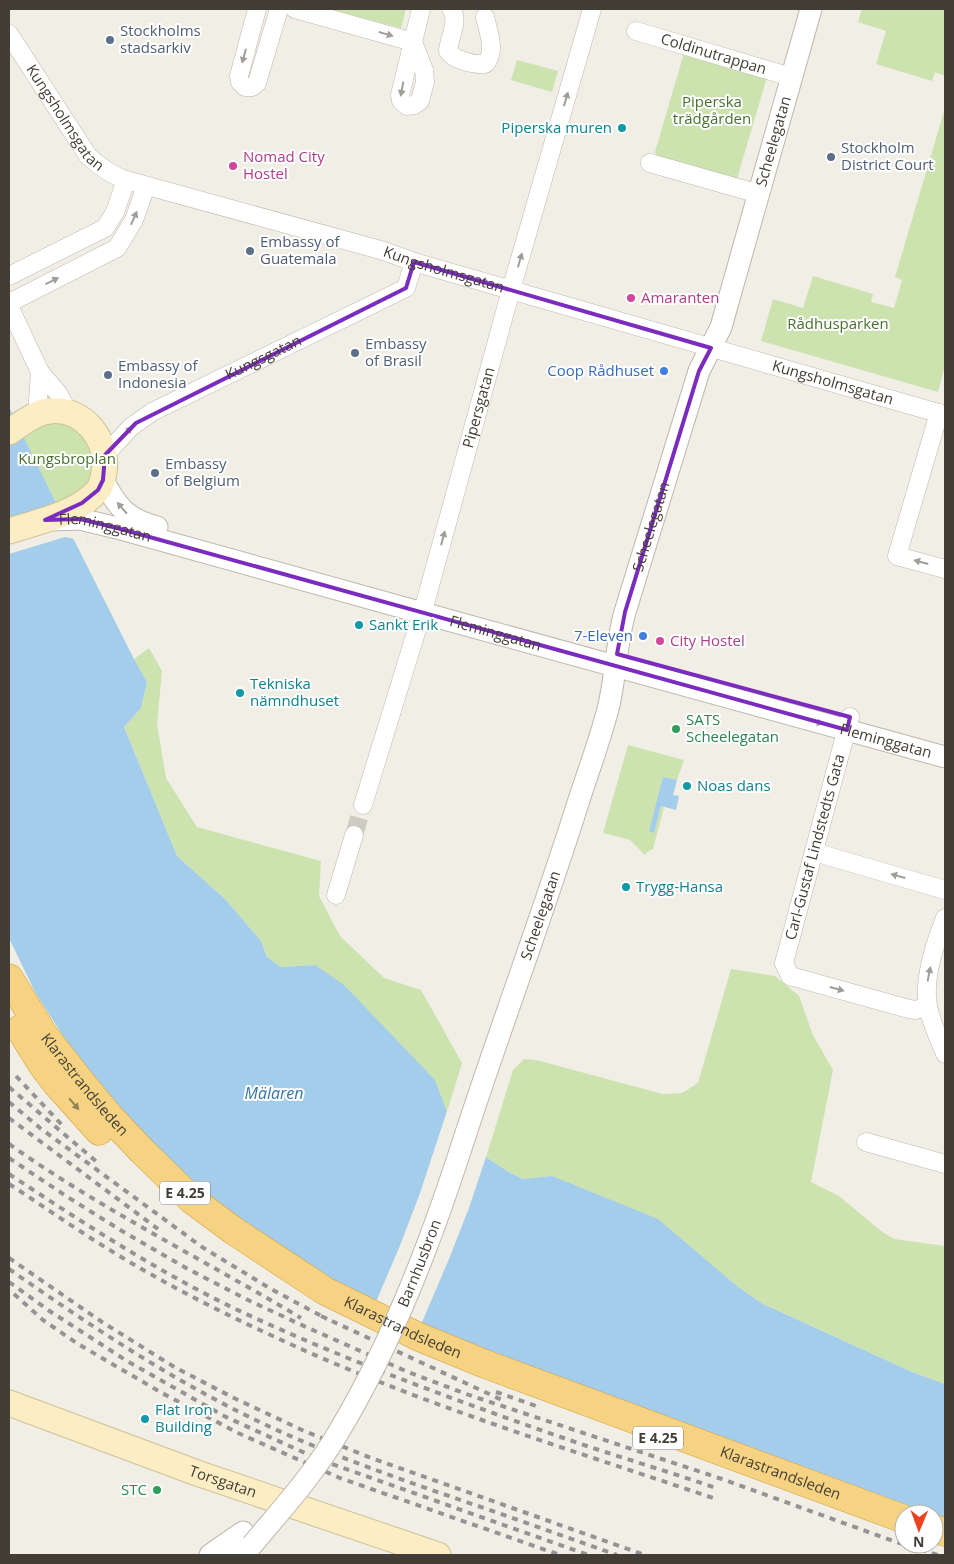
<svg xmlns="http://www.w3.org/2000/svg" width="954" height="1564" font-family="'Open Sans',sans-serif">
<rect width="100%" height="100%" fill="#f1eee5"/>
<!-- green -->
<g fill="#cce3b0">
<polygon points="329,9 406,9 401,28"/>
<polygon points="862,9 945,9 945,76 935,72 932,81 876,64 886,31 858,22"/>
<polygon points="684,53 767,77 736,182 660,161 655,152"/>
<polygon points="517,60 558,71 552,92 511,80"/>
<polygon points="945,108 945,365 938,392 761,341 773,299 803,308 813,276 873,294 871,302 894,308 902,280 895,277"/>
<polygon points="50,420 74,425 95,450 91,484 57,505 22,434"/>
<polygon points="149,648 162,671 157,724 166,778 197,827 321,861 319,896 340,936 384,978 421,990 462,1063 447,1112 434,1080 378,1022 315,965 281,967 267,957 261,941 226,900 177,856 124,727 141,708 147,682 134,659"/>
<polygon points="628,745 684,760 677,780 663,777 654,832 661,806 664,807 653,849 647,852 645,855 630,840 603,833"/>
<polygon points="731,969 775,976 799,996 813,1035 833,1070 811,1182 839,1196 881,1231 894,1239 945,1246 945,1384 912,1372 763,1304 738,1287 552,1176 523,1179 507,1171 486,1157 513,1070 524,1059 536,1060 663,1094 682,1093 698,1083"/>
</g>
<!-- water -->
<g fill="#a4cdeb">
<polygon points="9,407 57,505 72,501 89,542 73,538 134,659 147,682 141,708 124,727 177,856 226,900 261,941 267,957 281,967 315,965 344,985 435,1080 447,1112 486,1157 507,1171 523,1179 552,1176 658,1219 738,1287 763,1304 912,1372 945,1384 945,1522 934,1520 934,1514 914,1514 471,1350 293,1260 173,1171 88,1075 35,992 9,938"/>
<polygon points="663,777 677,780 673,795 679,796 676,810 661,806 654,833 649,831"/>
</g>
<!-- pier -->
<g fill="#f1eee5">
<polygon points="72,501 89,542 65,537 9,554 9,521"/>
<polygon points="448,1108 487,1154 469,1208 449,1259 420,1327 375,1304 399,1248 420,1193"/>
</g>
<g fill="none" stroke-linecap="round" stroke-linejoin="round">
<!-- minor-tunnel -->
<polyline stroke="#cecbc2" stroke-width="18" stroke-dasharray="18 9" stroke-linecap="butt" points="354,835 363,805"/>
<!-- minor casing -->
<g stroke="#bfb8ab" stroke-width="19">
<g id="minor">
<polyline points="257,9 239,76 240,82 245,87 252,87 257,83 279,9"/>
<polyline points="295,9 413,42"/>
<path d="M451 9C460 19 449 38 448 51 453 60 474 65 485 64 497 52 488 31 485 17"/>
<path id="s1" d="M636 31 791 77"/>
<path id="s2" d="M9 34 88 156C100 167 111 175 126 180L384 251 414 262 511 290 945 415"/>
<polyline points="413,42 424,70 425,82 420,101 414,105 407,106 401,101 400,95 421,9"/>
<polyline points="650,163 759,194"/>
<polyline points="9,276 105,228 115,212 126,180"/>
<polyline points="9,303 117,248 134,220 146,186"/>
<polyline points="9,306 40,372"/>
<polyline points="939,413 897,556 945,569"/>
<polyline points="37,415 40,372 58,393 69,413"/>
<path id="s3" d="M105 455 131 427 152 412 406 288 414 262"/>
<polyline points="850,717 784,963 790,976 909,1009 916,1010 928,1006"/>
<path id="s4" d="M363 805 426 600 511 290 592 9"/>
<polyline points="814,852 945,890"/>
<polyline points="336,895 354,835"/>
<path d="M945 918C935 943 923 979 928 1006 931 1022 939 1039 945 1054"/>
<polyline points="866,1142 945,1164"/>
</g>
</g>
<!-- tertiary casing -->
<g stroke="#bfb8ab" stroke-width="23">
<g id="tertiary">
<path d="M103 480C117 507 127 519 157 527"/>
<path id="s5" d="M50 520 80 519 117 528C393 604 669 683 945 757"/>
<path id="s6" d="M466 1133C502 1023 543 914 578 803 588 772 600 740 608 709 616 677 616 643 625 612L699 371 721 327 811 9"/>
<polyline points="210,1555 243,1532"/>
<polyline points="237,1555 252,1545"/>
</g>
</g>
<!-- secondary casing -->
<g stroke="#cfc197" stroke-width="27">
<g id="secondary">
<path d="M9 432C21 424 34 413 49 411 84 407 109 440 104 472 103 479 102 485 98 490 81 512 35 523 9 531"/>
<path id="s7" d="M9 1403 197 1473 438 1555"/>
</g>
</g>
<!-- trunk casing -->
<g stroke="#d39d3d" stroke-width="29">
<g id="trunk">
<path id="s8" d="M9 978 44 1035 80 1081 110 1117 142 1151 191 1199 234 1231 325 1291 419 1337 485 1364 904 1519"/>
<polyline points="20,1029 43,1066 56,1083 99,1131"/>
<polyline points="934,1529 945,1532"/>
</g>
</g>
<!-- minor -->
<use href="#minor" stroke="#fff" stroke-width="18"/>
<!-- tertiary -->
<use href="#tertiary" stroke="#fff" stroke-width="21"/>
<!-- secondary -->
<use href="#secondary" stroke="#fbeec5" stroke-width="25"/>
<!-- trunk -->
<use href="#trunk" stroke="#f6d382" stroke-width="28"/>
<!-- rail -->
<g stroke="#949494" stroke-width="4" stroke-dasharray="6 6" stroke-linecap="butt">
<polyline points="16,1076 62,1125"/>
<polyline points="9,1087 98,1163"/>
<polyline points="9,1102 40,1128 202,1247 271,1289 327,1319"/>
<polyline points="9,1118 158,1229"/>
<path d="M9 1144C101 1209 204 1260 301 1318"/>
<polyline points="9,1158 66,1196 122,1231 188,1269 250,1301 306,1327 408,1372 466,1394 722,1479 896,1542 938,1555"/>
<path d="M9 1174C85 1224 161 1274 244 1313 352 1363 463 1403 575 1442 622 1458 670 1472 716 1488"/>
<path d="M9 1184C34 1200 58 1217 83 1233 144 1273 209 1307 275 1337 416 1403 566 1448 713 1498"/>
<polyline points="9,1258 102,1322 176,1368 234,1398 302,1430 371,1458 645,1555"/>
<path d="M9 1269C98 1331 188 1391 288 1435 350 1462 414 1484 478 1506 525 1522 571 1539 617 1555"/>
<polyline points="9,1282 48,1310 127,1361 224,1416 318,1459 588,1555"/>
<polyline points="14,1294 43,1320 78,1344 162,1393 238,1433 340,1478 560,1555"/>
<polyline points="321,1316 502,1400"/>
<polyline points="496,1392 536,1406"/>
</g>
<!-- tertiary-bridge casing -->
<g stroke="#bfb8ab" stroke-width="23" stroke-linecap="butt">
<g id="tertiary-bridge">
<path id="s9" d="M252 1545C282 1509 314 1474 338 1433 394 1340 433 1236 466 1133"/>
</g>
</g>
<!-- tertiary-bridge -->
<use href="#tertiary-bridge" stroke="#fff" stroke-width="21"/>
</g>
<!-- one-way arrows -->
<defs><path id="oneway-solid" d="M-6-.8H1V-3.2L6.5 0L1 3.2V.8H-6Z" transform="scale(1.25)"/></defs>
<g fill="#a19e9a">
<use href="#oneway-solid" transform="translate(386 34) rotate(16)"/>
<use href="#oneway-solid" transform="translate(244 56) rotate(105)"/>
<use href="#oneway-solid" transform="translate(402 89) rotate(100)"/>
<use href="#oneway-solid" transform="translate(566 99) rotate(-74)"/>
<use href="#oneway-solid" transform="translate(134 218) rotate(-66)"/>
<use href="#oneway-solid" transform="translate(520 260) rotate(-74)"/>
<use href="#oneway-solid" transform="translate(52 281) rotate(-27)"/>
<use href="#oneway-solid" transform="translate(127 432) rotate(-45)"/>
<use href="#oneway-solid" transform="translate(122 508) rotate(-131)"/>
<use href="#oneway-solid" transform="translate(443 538) rotate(-75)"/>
<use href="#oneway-solid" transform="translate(921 562) rotate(-165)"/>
<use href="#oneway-solid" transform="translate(816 722) rotate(15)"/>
<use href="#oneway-solid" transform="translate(898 876) rotate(-164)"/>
<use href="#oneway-solid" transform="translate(929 974) rotate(-79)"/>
<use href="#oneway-solid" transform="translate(837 989) rotate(15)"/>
</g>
<use fill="#948158" href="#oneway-solid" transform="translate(74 1104) rotate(49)"/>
<!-- marked area -->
<path fill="none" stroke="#7b2cbf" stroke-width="4" stroke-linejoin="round" d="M414 262 711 348 699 371 625 612 617 654 850 717 847 730 117 528 80 519 45 520 82 503 98 490 103 480 105 455 136 423 406 288Z"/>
<!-- markers -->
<g fill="#5c6f8a" stroke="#fff" stroke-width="2">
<circle cx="110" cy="40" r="5"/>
<circle cx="831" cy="157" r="5"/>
<circle cx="250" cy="251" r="5"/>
<circle cx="355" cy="353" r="5"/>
<circle cx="108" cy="375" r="5"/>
<circle cx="155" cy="473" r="5"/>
</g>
<g fill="#0f9aa8" stroke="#fff" stroke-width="2">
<circle cx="622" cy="128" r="5"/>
<circle cx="359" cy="625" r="5"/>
<circle cx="240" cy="693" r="5"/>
<circle cx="687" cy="786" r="5"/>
<circle cx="626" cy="887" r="5"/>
<circle cx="145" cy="1419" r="5"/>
</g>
<g fill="#d1479c" stroke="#fff" stroke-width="2">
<circle cx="233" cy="166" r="5"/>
<circle cx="631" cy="298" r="5"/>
<circle cx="660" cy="641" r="5"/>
</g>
<g fill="#3f7fe0" stroke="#fff" stroke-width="2">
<circle cx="664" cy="371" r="5"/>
<circle cx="643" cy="636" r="5"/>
</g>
<g fill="#2e9e5b" stroke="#fff" stroke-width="2">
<circle cx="676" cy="729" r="5"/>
<circle cx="157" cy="1490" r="5"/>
</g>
<g text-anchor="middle" stroke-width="4" stroke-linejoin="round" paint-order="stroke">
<!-- shield labels -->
<g fill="#fff" stroke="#7b7872" stroke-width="1">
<rect x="160" y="1181.5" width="50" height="23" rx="4"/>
<rect x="633" y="1426.5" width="50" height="23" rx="4"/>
</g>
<g font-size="14" font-weight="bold" fill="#433e35">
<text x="185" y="1198">E 4.25</text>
<text x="658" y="1443">E 4.25</text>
</g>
<!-- service labels -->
<g font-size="15" fill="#4e5e75" stroke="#fff" text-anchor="start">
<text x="120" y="36">Stockholms<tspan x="120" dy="17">stadsarkiv</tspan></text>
<text x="841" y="153">Stockholm<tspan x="841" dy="17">District Court</tspan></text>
<text x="260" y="247">Embassy of<tspan x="260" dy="17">Guatemala</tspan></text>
<text x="365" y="349">Embassy<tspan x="365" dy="17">of Brasil</tspan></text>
<text x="118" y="371">Embassy of<tspan x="118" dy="17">Indonesia</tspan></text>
<text x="165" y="469">Embassy<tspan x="165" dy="17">of Belgium</tspan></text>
</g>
<!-- street labels -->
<g font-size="15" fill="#433e35" stroke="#fff">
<text dy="5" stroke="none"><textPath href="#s1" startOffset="81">Coldinutrappan</textPath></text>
<text dy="5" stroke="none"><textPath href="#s2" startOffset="101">Kungsholmsgatan</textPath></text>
<text dy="5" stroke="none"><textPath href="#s6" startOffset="1040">Scheelegatan</textPath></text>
<text dy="5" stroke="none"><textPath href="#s2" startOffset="521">Kungsholmsgatan</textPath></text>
<text dy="5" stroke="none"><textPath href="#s3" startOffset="188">Kungsgatan</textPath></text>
<text dy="5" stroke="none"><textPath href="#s2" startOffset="926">Kungsholmsgatan</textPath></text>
<text dy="5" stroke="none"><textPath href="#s4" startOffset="414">Pipersgatan</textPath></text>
<text dy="5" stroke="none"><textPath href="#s6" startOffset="635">Scheelegatan</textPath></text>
<text dy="5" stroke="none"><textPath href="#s5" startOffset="56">Fleminggatan</textPath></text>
<text dy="5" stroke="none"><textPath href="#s5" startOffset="461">Fleminggatan</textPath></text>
<text dy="5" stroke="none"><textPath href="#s5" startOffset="866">Fleminggatan</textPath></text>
<text transform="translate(815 847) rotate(-75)" y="5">Carl-Gustaf Lindstedts Gata</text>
<text dy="5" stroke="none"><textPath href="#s6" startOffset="230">Scheelegatan</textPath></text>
<text dy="5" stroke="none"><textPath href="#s8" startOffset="131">Klarastrandsleden</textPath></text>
<text dy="5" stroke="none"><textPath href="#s9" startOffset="330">Barnhusbron</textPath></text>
<text dy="5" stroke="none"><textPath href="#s8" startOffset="536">Klarastrandsleden</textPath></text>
<text dy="5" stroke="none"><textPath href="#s8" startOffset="941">Klarastrandsleden</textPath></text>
<text dy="5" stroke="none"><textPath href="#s7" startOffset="228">Torsgatan</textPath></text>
</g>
<!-- park labels -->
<g font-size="15" fill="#46712c" stroke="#fff">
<text x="712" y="107">Piperska<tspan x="712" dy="17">trädgården</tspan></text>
<text x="838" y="329">Rådhusparken</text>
<text x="67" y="464">Kungsbroplan</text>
</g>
<!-- culture labels -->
<g font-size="15" fill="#0d838f" stroke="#fff" text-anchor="start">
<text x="612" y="133" text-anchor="end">Piperska muren</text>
<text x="369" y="630">Sankt Erik</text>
<text x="250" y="689">Tekniska<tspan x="250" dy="17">nämndhuset</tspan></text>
<text x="697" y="791">Noas dans</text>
<text x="636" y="892">Trygg-Hansa</text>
<text x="155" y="1415">Flat Iron<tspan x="155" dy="17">Building</tspan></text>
</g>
<!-- hotel labels -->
<g font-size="15" fill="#b23c85" stroke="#fff" text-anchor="start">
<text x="243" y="162">Nomad City<tspan x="243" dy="17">Hostel</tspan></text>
<text x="641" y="303">Amaranten</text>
<text x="670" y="646">City Hostel</text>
</g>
<!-- shop labels -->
<g font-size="15" fill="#366cbe" stroke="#fff" text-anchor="end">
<text x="654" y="376">Coop Rådhuset</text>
<text x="633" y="641">7-Eleven</text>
</g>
<!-- leisure labels -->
<g font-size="15" fill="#27864d" stroke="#fff" text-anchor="start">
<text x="686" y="725">SATS<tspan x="686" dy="17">Scheelegatan</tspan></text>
<text x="147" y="1495" text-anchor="end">STC</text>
</g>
<!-- water labels -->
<g font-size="16" font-style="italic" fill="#3576a8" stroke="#fff">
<text x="274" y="1099">Mälaren</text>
</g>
</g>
<!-- border -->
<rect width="954" height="1564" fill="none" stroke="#433e35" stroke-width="20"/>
<!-- north arrow -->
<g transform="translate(919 1529) rotate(181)"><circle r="24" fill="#ffffff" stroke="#b4b2ae"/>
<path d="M0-4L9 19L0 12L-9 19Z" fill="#ed4120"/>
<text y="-8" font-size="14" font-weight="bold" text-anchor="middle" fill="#433e35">N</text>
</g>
</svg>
